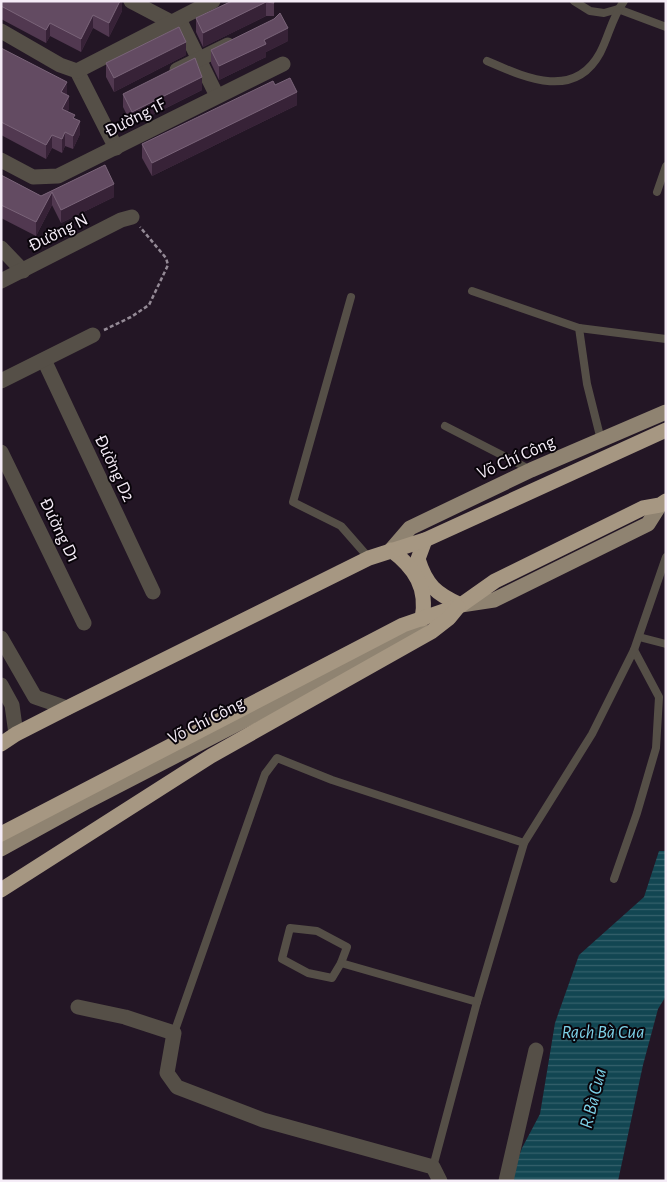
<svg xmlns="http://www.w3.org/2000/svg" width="667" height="1182" font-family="'Alegreya Sans',sans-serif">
<defs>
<pattern id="water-rules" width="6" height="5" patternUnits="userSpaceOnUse" patternTransform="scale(1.25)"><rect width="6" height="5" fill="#124652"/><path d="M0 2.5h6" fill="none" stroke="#35616c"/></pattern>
</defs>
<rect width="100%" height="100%" fill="#231625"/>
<!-- water -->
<polygon fill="url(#water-rules)" points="659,851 666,851 666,996 658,1009 643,1065 618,1181 510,1181 522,1148 540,1114 555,1023 579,955 644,897"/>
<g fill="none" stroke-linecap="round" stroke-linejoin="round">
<!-- path -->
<polyline stroke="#948a96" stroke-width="2.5" stroke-dasharray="4 2.5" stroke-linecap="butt" points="104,330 131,317 149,305 168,265 166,258 140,227"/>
<!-- lane -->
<g stroke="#554f47" stroke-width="8">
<polyline points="574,1 590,11 604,13 618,9 666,27"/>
<path d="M487 61C524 77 574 101 600 53 609 36 612 17 624 1"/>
<polyline points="657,192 666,166"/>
<polyline points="472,291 579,328 666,339"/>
<polyline points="351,297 293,502 341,526 369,558"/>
<polyline points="579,328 587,384 601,440"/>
<polyline points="445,426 531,470"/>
<polyline points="639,637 666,644"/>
<polyline points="614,879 637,813 656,748 659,697 634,650"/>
<polygon points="290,928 317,931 347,947 341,963 332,978 308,973 282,959"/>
<polyline points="341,963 477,1002"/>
<polyline points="174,1033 265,774 277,758 332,780 524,843"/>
<polyline points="433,1167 477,1002 524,843 592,734 634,650 666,557"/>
</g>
<!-- street -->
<g stroke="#554f47" stroke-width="15">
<polyline points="131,1 171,22"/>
<polyline points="179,19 217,96"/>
<polyline points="1,31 60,65 77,71 116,148"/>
<polyline points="177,70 228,45"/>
<polyline points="77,71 213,1"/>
<polyline points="1,160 33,177 58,176 283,64"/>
<polyline points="1,248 23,271"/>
<polyline points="1,281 121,220 132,217"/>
<polyline points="44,360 153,592"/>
<polyline points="1,381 93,335"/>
<polyline points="1,452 84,623"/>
<polyline points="1,638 35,697 67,708"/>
<polyline points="1,685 12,705 16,734"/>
<polyline points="78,1007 125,1017 174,1033 167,1073 177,1087 263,1120 433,1167 440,1181"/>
<polyline points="506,1181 536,1050"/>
</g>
<!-- primary -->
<g stroke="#8f8371" stroke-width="15">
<polyline points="391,550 410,528 531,470 666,412"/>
<polyline points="461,605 494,600 648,524 660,505"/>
<polyline points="1,849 88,801 406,637 418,628 422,619"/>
</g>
<!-- highway -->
<g stroke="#a69782" stroke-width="15">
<path d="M425 540 418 559C426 585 436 594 461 605"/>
<path d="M391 550C415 568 428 588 422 619"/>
<polyline points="1,744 16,734 67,708 369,558 425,540 666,430"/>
<polyline points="1,834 403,625 461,605 495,581 643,508 660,505 666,501"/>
<polyline points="1,890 211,756 431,632 449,618 458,607"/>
</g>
</g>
<!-- wall -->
<g fill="#513850">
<polygon points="1,1 122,1 122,11 109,37 93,28 81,52 50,36 46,43 1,19"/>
<polygon points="232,1 274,3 274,16 266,16 203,47 196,32 196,18"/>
<polygon points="288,41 266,52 266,57 219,80 211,63 211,50"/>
<polygon points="1,48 67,95 69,109 67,111 75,119 80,134 73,149 65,146 62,153 52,148 46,159 1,135"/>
<polygon points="186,55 114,92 106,77 106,63"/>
<polygon points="275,85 297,105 152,176 142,158 142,144"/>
<polygon points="202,90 132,125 123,107 123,94"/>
<polygon points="105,165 114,197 61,223 52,205 36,236 1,218 1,175 41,196"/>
</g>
<!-- shaded-wall -->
<g fill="#372237">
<polygon points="120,1 122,1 122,11 109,37 109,23"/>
<polygon points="266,2 266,16 203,47 203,33"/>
<polygon points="93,15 93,28 81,52 81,39"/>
<polygon points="50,23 50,36 46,43 46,30"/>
<polygon points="288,28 288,41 266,52 266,57 219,80 219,66 264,40"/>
<polygon points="186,42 186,55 114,92 114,78"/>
<polygon points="202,77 202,90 132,125 132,112"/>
<polygon points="67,82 67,95 61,92"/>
<polygon points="297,92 297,105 152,176 152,163"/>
<polygon points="69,96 69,109 62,122 62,109"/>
<polygon points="80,121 80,134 73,149 73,136"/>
<polygon points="65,132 65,146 62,153 62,139"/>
<polygon points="52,135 52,148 46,159 46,145"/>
<polygon points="114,184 114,197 61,223 61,210"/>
<polygon points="52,192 52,205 36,236 36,222"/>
</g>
<!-- building -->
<g fill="#634b62" stroke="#7a6479">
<polygon points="1,1 120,1 109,23 93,15 81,39 50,23 46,30 1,6"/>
<polygon points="232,1 273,1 274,3 266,2 203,33 196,18"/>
<polygon points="280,13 288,28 264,40 266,44 219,66 211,50 274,19"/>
<polygon points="179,27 186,42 114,78 106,63"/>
<polygon points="1,48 67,82 61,92 69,96 62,109 75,115 73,118 80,121 73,136 65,132 62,139 52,135 46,145 1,122"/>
<polygon points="195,58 202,77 132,112 123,94"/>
<polygon points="290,78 297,92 152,163 142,144 273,81 275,85"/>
<polygon points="105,165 114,184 61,210 52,192 36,222 1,205 1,175 41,196"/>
</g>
<g text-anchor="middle" stroke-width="4" stroke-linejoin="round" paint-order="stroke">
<!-- street labels -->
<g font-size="18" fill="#f5ecf7" stroke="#09040a">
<text transform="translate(135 117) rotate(-27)" y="6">Đường 1F</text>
<text transform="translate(58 232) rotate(-27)" y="6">Đường N</text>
<text transform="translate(516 457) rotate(-24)" y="6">Võ Chí Công</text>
<text transform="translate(115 468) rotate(65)" y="6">Đường D2</text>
<text transform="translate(60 530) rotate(64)" y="6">Đường D1</text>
<text transform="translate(206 720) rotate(-27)" y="6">Võ Chí Công</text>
</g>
<!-- water labels -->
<g font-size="19" font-style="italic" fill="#7dd0e6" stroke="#09040a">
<text x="603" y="1038">Rạch Bà Cua</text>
<text transform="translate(592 1098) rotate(-76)" y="7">R.Bà Cua</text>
</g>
</g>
<!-- border -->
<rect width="667" height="1182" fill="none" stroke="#f5ecf7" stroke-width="5"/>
</svg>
